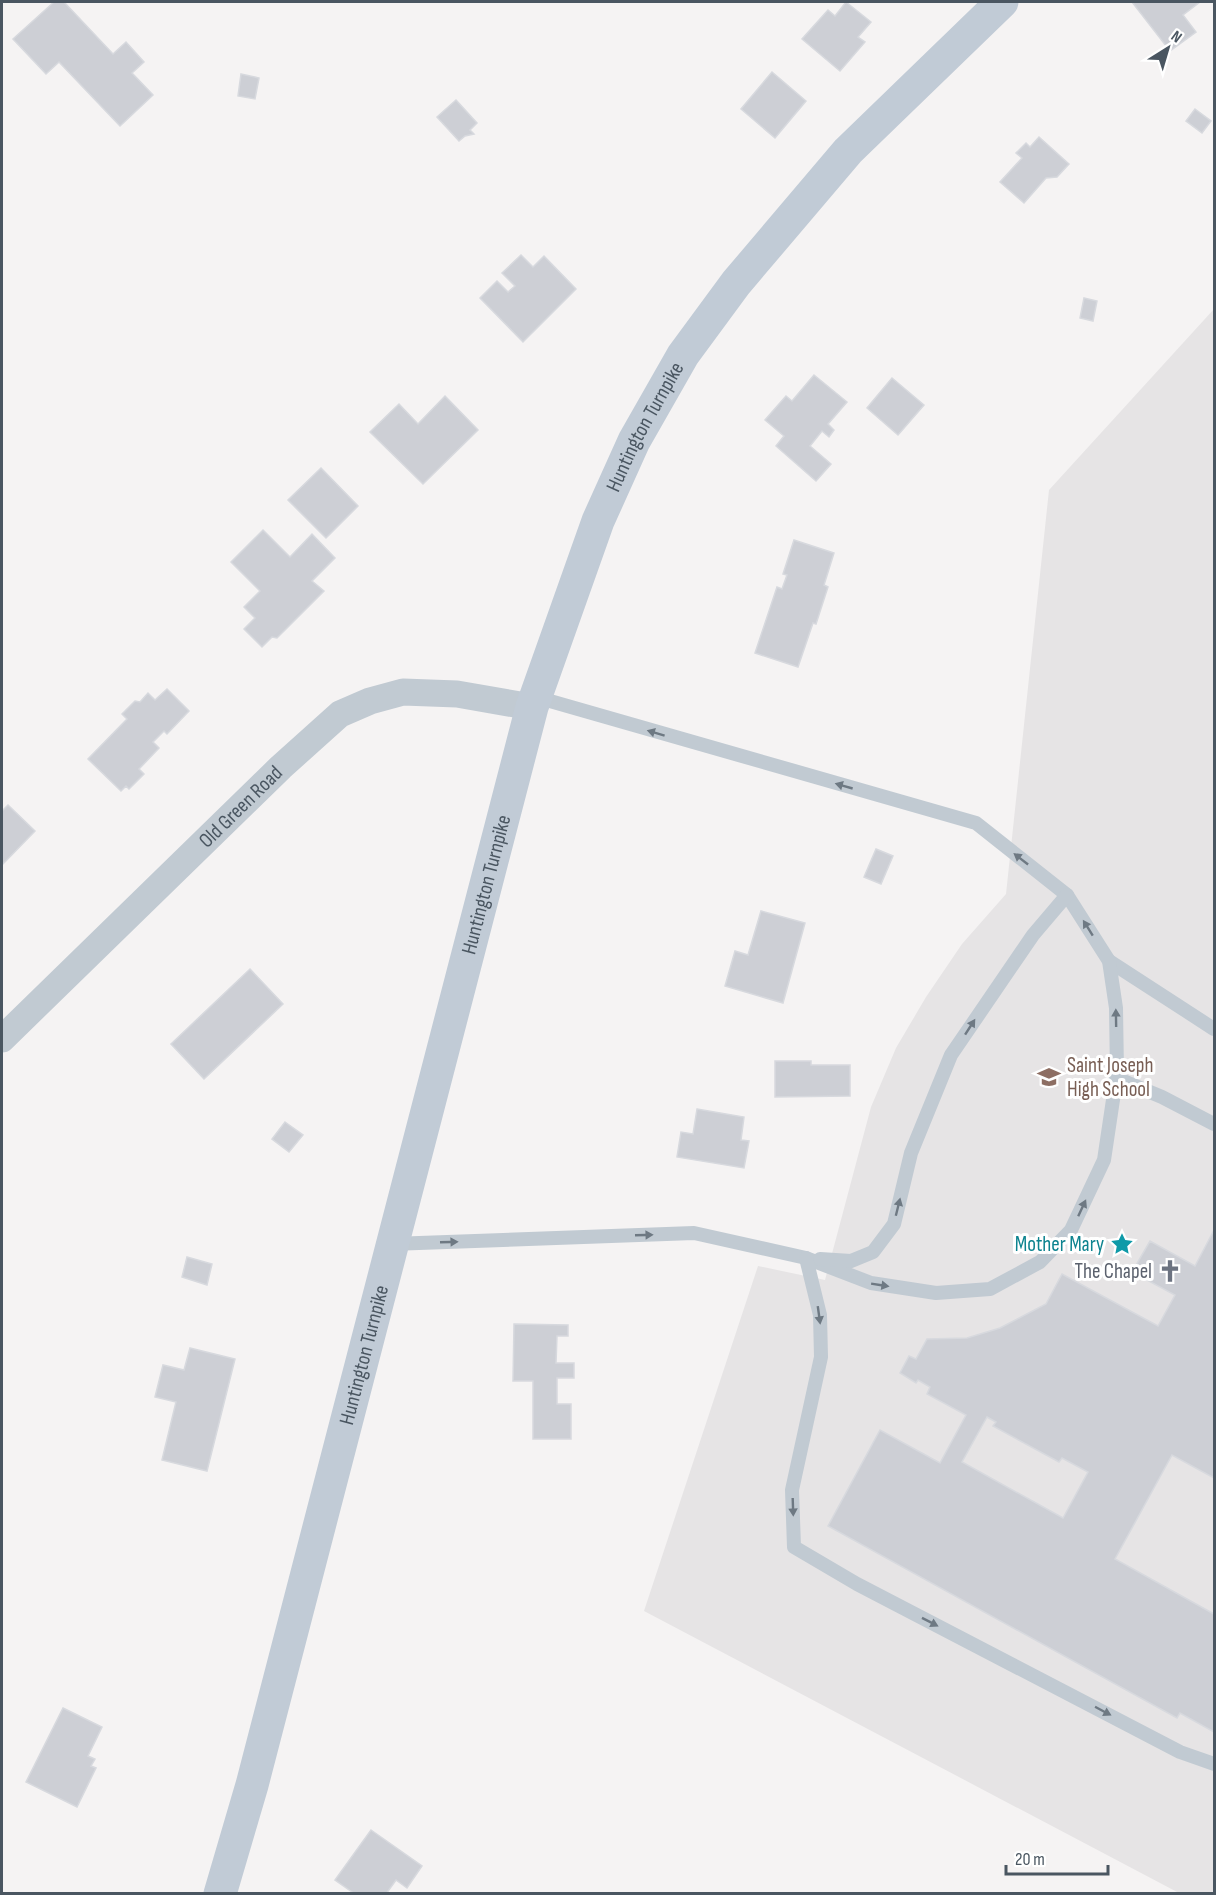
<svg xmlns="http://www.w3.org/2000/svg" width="1216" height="1895" font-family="'Sofia Sans Condensed',sans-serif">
<rect width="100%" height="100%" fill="#f5f3f3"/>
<!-- education -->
<polygon fill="#e6e4e5" points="1214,309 1214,1893 1179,1893 644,1611 758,1266 825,1280 871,1107 896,1048 926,997 962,944 1006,894 1049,490"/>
<!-- building -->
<g fill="#cdcfd5" stroke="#d7d9de" stroke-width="1.5" fill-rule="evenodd">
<polygon points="54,2 64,2 113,54 126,42 144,62 132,73 153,95 120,126 59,62 46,74 13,39"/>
<polygon points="846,2 871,22 858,37 865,42 840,71 802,39 828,10 835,16"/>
<polygon points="1132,2 1200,2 1183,15 1196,32 1170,51"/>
<polygon points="772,72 806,101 775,138 741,109"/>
<polygon points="241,74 259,78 255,99 238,96"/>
<polygon points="456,100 477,123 470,130 474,134 465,136 459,141 437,117"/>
<polygon points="1195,109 1211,121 1202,133 1186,121"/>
<polygon points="1039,137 1069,164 1057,177 1046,178 1024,203 1000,182 1022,158 1016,153 1026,143 1030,147"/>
<polygon points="521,255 533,267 544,256 576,289 523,342 480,298 497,281 508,292 515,286 502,273"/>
<polygon points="1084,298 1097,301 1093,321 1080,318"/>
<polygon points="814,375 847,402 828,424 834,430 829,437 822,431 810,446 831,464 816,481 776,446 784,436 765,420 786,396 792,401"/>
<polygon points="892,378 924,405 898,435 867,408"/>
<polygon points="445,396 478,430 423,484 370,432 399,404 418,424"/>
<polygon points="321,468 358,506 326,538 288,500"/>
<polygon points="263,530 290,557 312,534 335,558 312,581 324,591 277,638 272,637 262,647 244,629 255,618 244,607 260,591 231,562"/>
<polygon points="794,540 834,553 824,585 828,587 816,624 813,623 798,667 755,653 777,587 782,589 787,575 783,574"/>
<polygon points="167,689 189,711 167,734 164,731 153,742 159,748 139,769 144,774 129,789 126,786 121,791 88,759 127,719 122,714 135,701 140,702 148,693 155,700"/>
<polygon points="8,805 35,831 2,865 2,811"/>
<polygon points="876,849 893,856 881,884 864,877"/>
<polygon points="761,911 805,923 783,1003 725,986 735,951 748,955"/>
<polygon points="250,969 283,1004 204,1079 171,1044"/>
<polygon points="775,1061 811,1061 811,1065 850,1065 850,1096 775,1097"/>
<polygon points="697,1109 744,1117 741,1140 749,1141 744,1168 677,1157 681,1132 693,1134"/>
<polygon points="285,1122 303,1135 289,1152 272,1139"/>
<path d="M1214 1230V1478L1172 1455 1115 1559 1214 1614V1732L1180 1713 1177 1718 828 1526 880 1430 940 1463 966 1415 927 1394 930 1387 918 1380 916 1383 900 1373 909 1356 916 1359 927 1339 967 1338 1000 1328 1046 1304 1062 1274 1158 1326 1175 1295 1132 1272 1150 1241 1195 1266ZM987 1417 996 1422 993 1426 1059 1462 1062 1458 1088 1472 1063 1518 962 1462Z"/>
<polygon points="187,1257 212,1264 207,1285 182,1277"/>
<polygon points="514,1324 568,1325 568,1336 557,1336 556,1363 574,1363 574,1378 557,1378 557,1404 571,1404 571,1439 533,1439 533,1381 513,1381"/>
<polygon points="190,1348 235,1359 207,1471 162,1460 176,1402 155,1397 163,1365 184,1370"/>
<polygon points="63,1708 102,1727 88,1756 95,1759 91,1766 96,1768 77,1807 26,1782"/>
<polygon points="371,1830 422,1866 407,1888 396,1880 386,1894 355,1894 335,1880"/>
</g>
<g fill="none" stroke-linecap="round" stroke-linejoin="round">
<!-- lane -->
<g stroke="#c1cad2" stroke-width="14">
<polyline points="1109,961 1214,1029"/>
<polyline points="1116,1078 1162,1097 1214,1124"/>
<polyline points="391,1244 694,1233 806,1258 871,1283 936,1293 990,1289 1040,1262 1071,1230 1104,1160 1117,1073 1116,1008 1109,961 1067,895 976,823 536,697"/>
<polyline points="806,1258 820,1315 821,1357 792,1490 794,1547 857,1584 1180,1752 1214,1764"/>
<polyline points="820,1259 851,1261 873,1252 894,1224 911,1153 951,1055 1033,935 1067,895"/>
</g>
<!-- street -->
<path stroke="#c1cad2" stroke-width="27" id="s1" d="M2 1039 281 767 340 714 370 701 403 692 457 694 532 707"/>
<!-- secondary -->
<path stroke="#c1cbd6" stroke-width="33" id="s2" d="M220 1894 252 1785 532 707 598 521 634 441 683 355 736 283 848 151 1002 2"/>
</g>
<!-- one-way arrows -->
<defs><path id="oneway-solid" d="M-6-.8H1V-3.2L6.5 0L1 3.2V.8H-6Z" transform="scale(1.5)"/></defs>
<g fill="#6e7983">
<use href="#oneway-solid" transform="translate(656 733) rotate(-163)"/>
<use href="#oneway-solid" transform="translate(844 786) rotate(-164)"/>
<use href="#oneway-solid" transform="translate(1021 859) rotate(-142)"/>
<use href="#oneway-solid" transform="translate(1088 928) rotate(-122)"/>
<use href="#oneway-solid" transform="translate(1116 1018) rotate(-91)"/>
<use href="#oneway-solid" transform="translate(970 1027) rotate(-57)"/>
<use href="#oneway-solid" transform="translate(898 1207) rotate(-76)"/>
<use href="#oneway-solid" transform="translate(1082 1208) rotate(-65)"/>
<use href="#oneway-solid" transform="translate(644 1235) rotate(-2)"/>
<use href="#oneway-solid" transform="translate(449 1242) rotate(-2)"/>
<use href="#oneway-solid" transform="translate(880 1285) rotate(9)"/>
<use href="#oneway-solid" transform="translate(819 1315) rotate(82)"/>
<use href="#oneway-solid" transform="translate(793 1507) rotate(88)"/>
<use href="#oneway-solid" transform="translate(930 1622) rotate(27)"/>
<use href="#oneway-solid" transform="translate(1103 1711) rotate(28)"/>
</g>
<!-- icons -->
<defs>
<g id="school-bare" transform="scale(1.8)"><path d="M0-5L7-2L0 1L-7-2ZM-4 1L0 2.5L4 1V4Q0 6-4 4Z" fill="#8d6e63" stroke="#fff" stroke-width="2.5" paint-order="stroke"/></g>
<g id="sight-bare" transform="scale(1.8)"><path d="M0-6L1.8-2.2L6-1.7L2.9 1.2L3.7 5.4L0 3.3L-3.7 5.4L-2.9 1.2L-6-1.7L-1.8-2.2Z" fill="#0f9aa8" stroke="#fff" stroke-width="2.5" paint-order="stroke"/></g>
<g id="church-bare" transform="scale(1.8)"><path d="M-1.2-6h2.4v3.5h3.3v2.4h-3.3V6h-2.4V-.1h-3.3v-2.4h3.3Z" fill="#6b7280" stroke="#fff" stroke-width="2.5" paint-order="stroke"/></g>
</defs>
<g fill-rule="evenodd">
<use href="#school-bare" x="1049" y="1077"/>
<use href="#sight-bare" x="1122" y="1244"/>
<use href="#church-bare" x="1170" y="1271"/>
</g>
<g text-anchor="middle" stroke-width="6" stroke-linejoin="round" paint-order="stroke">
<!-- street labels -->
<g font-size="21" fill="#4a5661" stroke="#fff">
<text dy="7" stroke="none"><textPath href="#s2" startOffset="1530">Huntington Turnpike</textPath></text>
<text dy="7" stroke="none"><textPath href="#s1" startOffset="333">Old Green Road</textPath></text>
<text dy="7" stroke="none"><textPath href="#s2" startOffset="1044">Huntington Turnpike</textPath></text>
<text dy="7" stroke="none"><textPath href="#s2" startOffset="558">Huntington Turnpike</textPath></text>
</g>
<!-- education labels -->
<g font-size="21" fill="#785e54" stroke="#fff" text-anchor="start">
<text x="1067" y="1072">Saint Joseph<tspan x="1067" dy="24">High School</tspan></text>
</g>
<!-- culture labels -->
<g font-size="21" fill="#0d838f" stroke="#fff" text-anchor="end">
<text x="1104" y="1251">Mother Mary</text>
</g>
<!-- worship labels -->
<g font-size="21" fill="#5b616d" stroke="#fff" text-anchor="end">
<text x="1152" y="1278">The Chapel</text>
</g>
</g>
<!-- border -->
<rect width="1216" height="1895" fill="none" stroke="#4a5661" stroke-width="6"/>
<!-- north arrow -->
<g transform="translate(1168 48) rotate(37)" stroke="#ffffff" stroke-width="4.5" paint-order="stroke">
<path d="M0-4.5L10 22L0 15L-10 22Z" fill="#4a5661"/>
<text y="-9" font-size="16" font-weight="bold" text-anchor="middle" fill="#4a5661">N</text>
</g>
<!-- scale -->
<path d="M1006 1865v9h102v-9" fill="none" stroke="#4a5661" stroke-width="3"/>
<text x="1015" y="1865" font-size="18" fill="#4a5661" stroke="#ffffff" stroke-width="4.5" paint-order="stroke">20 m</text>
</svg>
